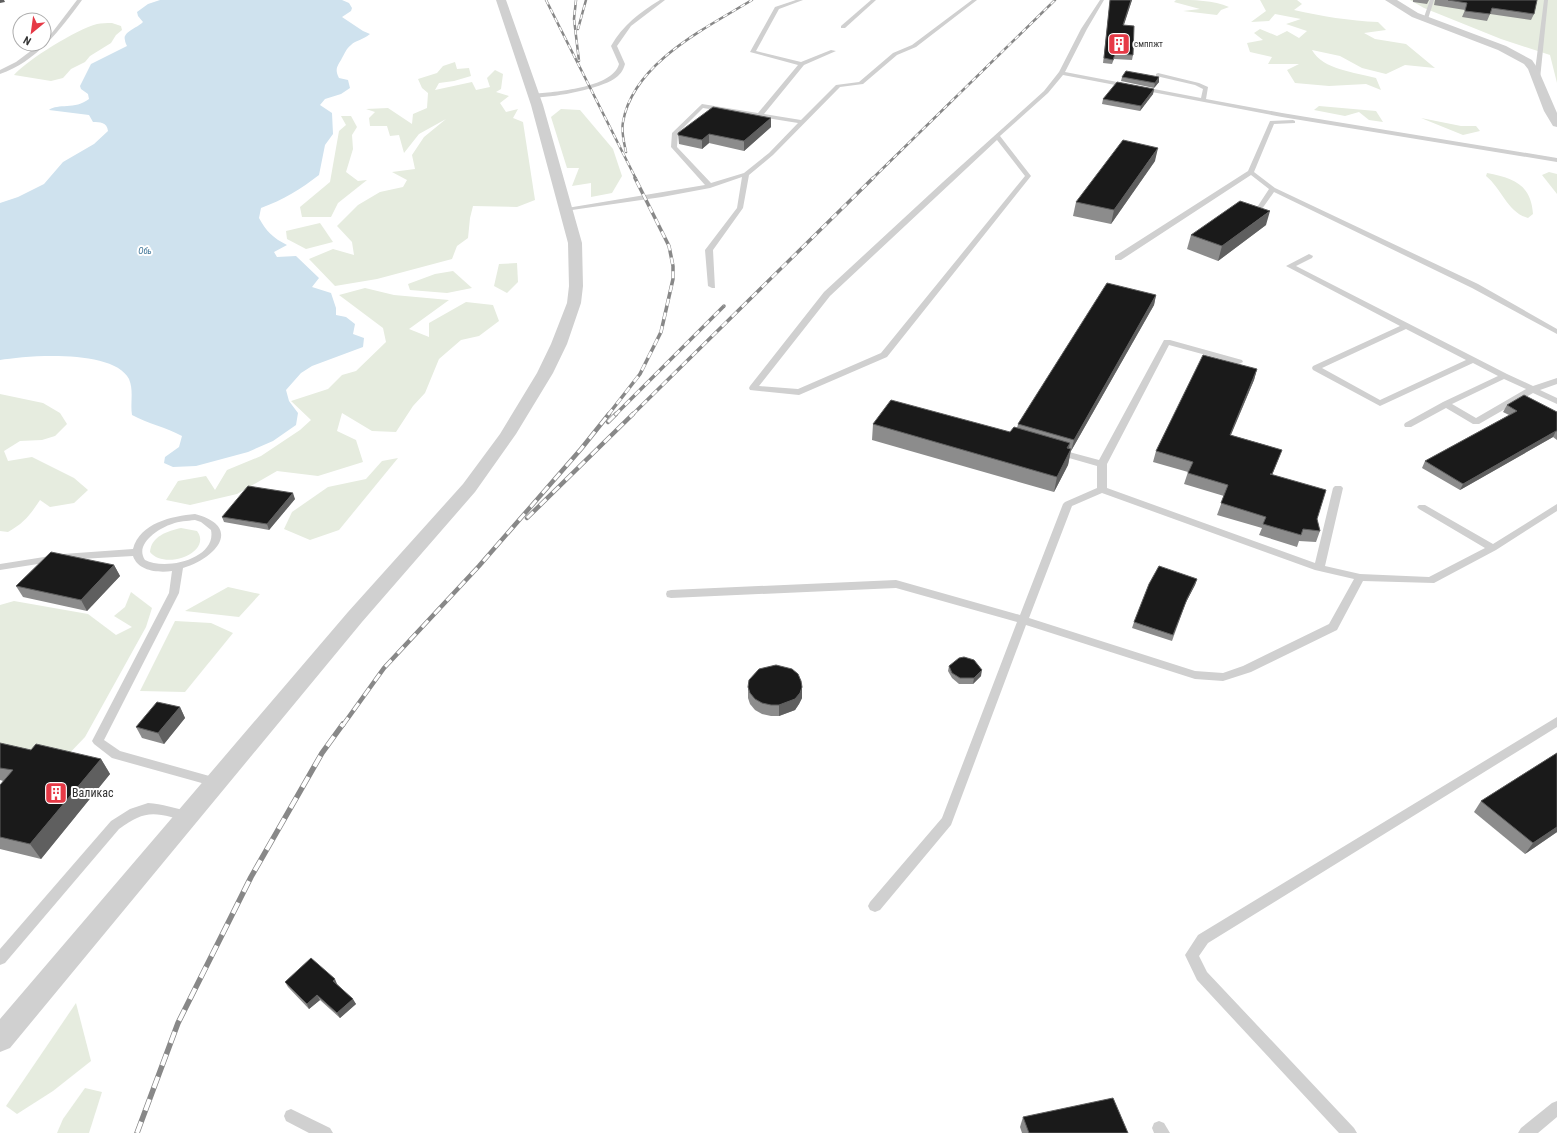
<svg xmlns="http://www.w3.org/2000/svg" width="1557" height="1133" font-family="'Roboto Condensed',sans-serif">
<rect width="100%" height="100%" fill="#fff"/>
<!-- green -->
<g fill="#e6ecdf">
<path d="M1176 0C1193 0 1214 0 1229 7L1221 10 1217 15 1183 11 1200 9 1174 2Z"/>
<path d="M1260 0H1297L1302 4 1294 10C1321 16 1350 21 1378 22L1386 30 1364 33 1375 39 1406 44 1435 68 1405 65 1386 74 1362 68 1340 56 1312 50C1323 70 1355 72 1376 78L1381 90 1366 84 1329 86 1295 83 1287 70 1299 64H1268L1272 57 1250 52 1247 43 1263 40 1254 33 1260 29 1277 36 1287 31 1299 38 1307 31 1286 24 1301 19 1275 14 1269 21 1251 22 1266 11Z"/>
<polygon points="1410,0 1557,0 1557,83 1550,55 1501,39 1424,8"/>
<path d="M112 23 121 26 122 30 116 35 111 43 90 56 85 62 71 69 63 78 51 81 14 75C27 60 77 29 97 24 101 23 107 23 112 23Z"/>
<polygon points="455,62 457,69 469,68 471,76 454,81 439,83 435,90 472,82 476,90 490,87 487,78 495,70 503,74 501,89 496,92 509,96 500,103 506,112 518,109 513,118 523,122 535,200 517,207 473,206 470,218 468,238 457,246 452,259 377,279 335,286 309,259 333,249 354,255 352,242 337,226 358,205 380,192 403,187 407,180 392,172 415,169 412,155 424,137 446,119 419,134 404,153 399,135 390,136 387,126 370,126 369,118 375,112 366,109 388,108 412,124 413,114 427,108 428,93 422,88 418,79 437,73 443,66"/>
<polygon points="1319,106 1376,111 1383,122 1369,120 1359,112 1345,116 1314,110"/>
<polygon points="561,109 580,110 613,149 622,176 612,193 591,197 591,183 572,186 579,168 567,168 551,117"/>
<polygon points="341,116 351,116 357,127 352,135 353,149 346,172 358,181 367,180 338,203 331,217 302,217 300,207 330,182 339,131 346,125"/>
<polygon points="1421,118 1461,126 1476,126 1480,131 1463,135"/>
<polygon points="1549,172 1557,174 1557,194 1542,175"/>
<path d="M1487 173C1513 178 1531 184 1533 214L1528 218C1507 212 1502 189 1486 176Z"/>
<polygon points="320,223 333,242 306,249 287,239 286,231"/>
<polygon points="517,263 518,282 507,293 494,286 499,264"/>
<polygon points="453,271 472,288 447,293 410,290 408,284 435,274"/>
<polygon points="365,288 394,295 449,300 409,329 429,337 429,323 466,302 493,305 499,321 479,336 461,340 439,359 425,393 413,406 396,432 372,431 342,413 337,431 356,440 363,462 318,476 277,471 237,494 190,505 166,500 178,481 206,476 215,490 227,470 261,456 300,430 311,420 291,401 328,389 342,375 356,371 386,342 383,328 339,295"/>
<path d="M0 394 43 403 60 413 67 424 55 436 42 440 20 441 4 451 8 461 32 457 74 478 88 490 74 503 50 507 40 500C30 515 24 523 8 532L0 531Z"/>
<polygon points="398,458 339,530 310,540 284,529 292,512 328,487 366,479 382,461"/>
<path d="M181 528 197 531C213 552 165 571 150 552 151 536 168 531 181 528Z"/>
<polygon points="228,587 260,594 239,617 185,611"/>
<polygon points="131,592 152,608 146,627 85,737 62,761 0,769 0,605 14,601 88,614 116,635 132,627 114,616 125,607"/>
<polygon points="175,621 211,623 233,633 185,692 140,691"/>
<polygon points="76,1003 91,1061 53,1091 17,1114 6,1106"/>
<polygon points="85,1088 102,1092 89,1133 57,1133 63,1119"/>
</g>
<!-- water -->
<path fill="#cfe2ee" d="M160 0H342L349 3 352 8 351 11 342 17 363 31 370 34C363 40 356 40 351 45 346 49 345 53 342 58 338 66 334 68 339 78L348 80 350 88 341 94 325 99 320 105 332 113 333 134 325 145 319 175C301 189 283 200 261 208L259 218C266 231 273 238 287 245L274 252 277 257 296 256 319 278 312 287 331 293 336 308V315L346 317 355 324 353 334 364 338 363 347 312 366 301 373 286 390 289 401 298 413 296 425 273 441 248 452 196 466 173 467 164 463 165 457 179 447 182 436C166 427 148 424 132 415 130 403 134 391 129 379 114 349 28 355 0 360V203L18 197 44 184 63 162 94 144 108 131C107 122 100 122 93 122L89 115 49 110C58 103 75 110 89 99L88 94 81 89 80 86 91 64 127 46C126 44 125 42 125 40 122 32 139 27 143 22L138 16 137 12 148 4Z"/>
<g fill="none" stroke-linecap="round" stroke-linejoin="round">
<!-- service -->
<g fill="#d0d0d0" fill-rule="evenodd">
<path d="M77 0H82C61 29 36 62 0 74V70L16 62 40 44H44V40L51 34Z"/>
<path d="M660 0H665L631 26 617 46 625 64C623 71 620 75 614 79 599 89 549 99 531 97V95L533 94C554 92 613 88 619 64L611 46C623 25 639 13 660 0Z"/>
<path d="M796 0H803L779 9 756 51 801 62 831 50 836 51 804 65 764 114 801 120 836 85 859 82 893 53 912 45 972 0H977L916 47 897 55 863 84 840 87 773 155 749 175 743 208 713 250 715 288H712L708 286 705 250 737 208 742 177 710 188 662 197 565 211V209L567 208 705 185 671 147 672 133 702 104 758 113 798 65 750 52 775 7ZM703 108 798 123 769 153 744 173 711 183 677 147 678 133Z"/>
<polygon points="871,0 876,0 845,28 841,28 841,26"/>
<path d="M1100 0H1104L1087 29 1065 72 1201 98 1203 89 1195 85 1156 76V74L1158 73 1199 83 1208 87 1206 99 1282 113 1557 158V162L1282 117 1063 75 1048 93 1000 136 1031 176 887 357 799 395 750 390 749 388 750 386 824 292 943 182 1044 91 1059 72 1081 29ZM997 140 1025 176 881 353 798 389 759 386 830 296Z"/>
<polygon points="1430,0 1434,0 1428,19 1423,20"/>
<polygon points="1544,0 1548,0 1540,79 1537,81 1534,79"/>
<polygon points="1293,120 1295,121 1295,123 1274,124 1254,172 1275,188 1478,284 1557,329 1557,334 1472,288 1274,192 1257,216 1253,216 1252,215 1269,189 1251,175 1121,260 1115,260 1115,256 1248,171 1270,121"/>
<path d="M1309 254 1313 256 1312 258 1296 266 1507 374 1533 386 1557 378V384L1540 390 1557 398V404L1533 393 1479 424H1473L1446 408 1411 427H1405L1404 425 1405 423 1443 402 1498 376 1473 363 1380 406 1313 370 1312 368 1313 366 1400 326 1286 266ZM1406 329 1466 360 1380 400 1322 368ZM1504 379 1526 389 1476 418 1452 404Z"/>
<path d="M1164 340H1170L1242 360 1243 362 1239 364 1169 345 1107 464V488L1315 563 1333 488 1335 486H1341L1343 488 1325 566 1360 574 1429 577 1485 548 1419 509 1417 507 1419 505H1425L1493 544 1557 504V511L1496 550 1434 583 1363 581 1337 630 1251 672 1223 681 1195 679 1026 625 951 825 880 910 875 912 870 910 868 906 870 902 942 818 1017 622 896 588 671 598 667 597 666 594 667 591 671 590 896 580 1020 615 1063 504 1065 502 1097 488V466L1055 454 1054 452 1058 449 1099 460ZM1102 493 1315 570 1354 579 1329 624 1243 666 1223 673 1195 671 1029 618 1072 506Z"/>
<path d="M195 514C244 527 215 559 183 568L179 593 104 740 120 751 220 779 222 782 220 785 216 787 112 758 94 744 92 741 169 593 172 571C158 573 138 571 133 556L63 560 0 570V564L63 554 133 549C140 523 172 516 195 514ZM195 520 201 522 211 530C217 559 165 571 145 560 134 544 159 528 172 524 179 521 187 521 195 520Z"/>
<polygon points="1557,717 1557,727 1208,943 1199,956 1207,972 1354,1128 1357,1133 1339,1133 1197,980 1185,955 1198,935"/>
<path d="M148 803C162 804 176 808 189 812L191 816 189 820C183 822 178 819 171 817 148 811 139 815 119 829L5 963 0 965V949L111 821 130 809Z"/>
<polygon points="1557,1101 1557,1117 1538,1133 1518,1133 1521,1128 1552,1103"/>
<polygon points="291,1109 330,1128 333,1133 309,1133 286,1121 284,1116 286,1111"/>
<polygon points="1159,1121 1164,1123 1170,1133 1154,1133 1152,1128 1154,1123"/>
</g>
<!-- minor -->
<g fill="#d0d0d0" fill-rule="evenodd">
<polygon points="496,0 506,0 543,105 582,243 583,286 581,303 567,344 553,373 516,434 475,492 362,622 10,1048 0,1052 0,1019 348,612 463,484 500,434 537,373 551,344 567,303 569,286 568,243 531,105"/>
<polygon points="1385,0 1397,0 1418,13 1506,46 1532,60 1538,69 1557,113 1557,127 1553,126 1544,111 1528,69 1524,64 1498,50 1412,17"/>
</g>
<!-- rail-far3 casing -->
<g stroke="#888" stroke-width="2.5">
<g id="rail-far3">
<polyline points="546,0 636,179"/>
<polyline points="576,0 574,19 579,61"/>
<polyline points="578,29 586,0"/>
<path d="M626 152C624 142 621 132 623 122 633 63 706 28 752 0"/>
<polyline points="872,179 1055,0"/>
</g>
</g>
<!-- rail-far2 casing -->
<g stroke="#888" stroke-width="3.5">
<g id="rail-far2">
<polyline points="608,415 640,374 661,332 673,279 673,266 669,246 635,178"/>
<polyline points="615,415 724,306"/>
<polyline points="632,415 873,178"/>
</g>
</g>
<!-- rail-far1 casing -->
<g stroke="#888" stroke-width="4.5">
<g id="rail-far1">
<polyline points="608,422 616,414"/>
<polyline points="527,518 633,414"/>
<polyline points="343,725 384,668 479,566 581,449 609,414"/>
</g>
</g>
<!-- rail casing -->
<g stroke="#888" stroke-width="5.5">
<polyline id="rail" points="137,1133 178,1023 251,877 322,753 343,724"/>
</g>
<!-- rail-far3 -->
<use href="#rail-far3" stroke="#fff" stroke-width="1.5" stroke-dasharray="5" stroke-linecap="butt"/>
<!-- rail-far2 -->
<use href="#rail-far2" stroke="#fff" stroke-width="2.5" stroke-dasharray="7" stroke-linecap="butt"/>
<!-- rail-far1 -->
<use href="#rail-far1" stroke="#fff" stroke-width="3" stroke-dasharray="9" stroke-linecap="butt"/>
<!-- rail -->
<use href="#rail" stroke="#fff" stroke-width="4" stroke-dasharray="12" stroke-linecap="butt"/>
</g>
<!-- wall -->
<g fill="#8c8c8c">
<polygon points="1110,0 1132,0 1124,25 1133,55 1132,60 1114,59 1112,64 1103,63"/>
<polygon points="1413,0 1429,0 1427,4 1413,2"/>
<polygon points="1435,0 1537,0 1534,14 1531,20 1490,14 1487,21 1462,17 1465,10 1434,5"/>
<polygon points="1122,77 1159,77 1159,82 1154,88 1121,81"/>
<polygon points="1154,89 1153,94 1140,111 1102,104 1103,99"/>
<polygon points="771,118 771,127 744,151 709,143 702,149 679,144 678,133"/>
<polygon points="1155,161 1111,224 1073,216 1076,202"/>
<polygon points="1266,225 1218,261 1187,249 1191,235"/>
<polygon points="1156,295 1154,305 1071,451 1068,465 1054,492 872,440 873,424 1010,432 1017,428 1018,424"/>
<polygon points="1257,369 1254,380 1231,435 1282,450 1272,475 1317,519 1320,531 1316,542 1299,541 1297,547 1259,535 1262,528 1217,515 1224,496 1184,484 1188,472 1153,462 1156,451"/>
<polygon points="1507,405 1557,412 1557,440 1553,437 1460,490 1422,468 1425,461 1509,415 1503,412"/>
<polygon points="295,499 269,530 224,522 222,517"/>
<polygon points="114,565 120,576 87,611 23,597 16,586"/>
<polygon points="1197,579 1195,585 1185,604 1172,641 1132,628 1134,622"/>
<polygon points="949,666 981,676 973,684 959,684 952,678 948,671"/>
<polygon points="748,687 802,687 802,698 799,704 795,710 779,716 771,716 762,714 755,710 750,704 748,698"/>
<polygon points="180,707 185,718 164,744 142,738 136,727"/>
<polygon points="0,743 31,750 101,759 110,774 41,859 0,849 0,785 3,781 0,780"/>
<polygon points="1557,753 1557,832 1525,854 1474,812 1481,801"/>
<polygon points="285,982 337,984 356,1004 340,1018 320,1000 309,1009 288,987"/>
<polygon points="1023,1117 1128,1133 1022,1133 1020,1127"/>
</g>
<!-- shaded-wall -->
<g fill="#5f5f5f">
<polygon points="0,0 4,0 5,2 0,3"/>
<polygon points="1131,0 1132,0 1122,30 1123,25"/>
<polygon points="1159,77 1159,82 1154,88 1155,83"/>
<polygon points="1154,89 1153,94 1140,111 1141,106"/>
<polygon points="771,118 771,127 744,151 744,141"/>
<polygon points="709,134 709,143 702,149 702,140"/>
<polygon points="1158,148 1155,161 1111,224 1114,210"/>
<polygon points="1270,211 1266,225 1218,261 1222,246"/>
<polygon points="1156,295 1154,305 1071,451 1074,440"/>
<polygon points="1257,369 1254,380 1226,446 1230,435"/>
<polygon points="1556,431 1553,437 1460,490 1463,484"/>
<polygon points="1070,443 1067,458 1071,449 1068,465 1054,492 1057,477 1067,448"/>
<polygon points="293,493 295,499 269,530 267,524"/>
<polygon points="114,565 120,576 87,611 81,600"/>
<polygon points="1197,579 1195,585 1185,604 1172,641 1187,599"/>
<polygon points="982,670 981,676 973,684 974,678"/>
<polygon points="802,687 802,698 799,704 795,710 779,716 779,705"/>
<polygon points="180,707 185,718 164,744 158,733"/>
<polygon points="101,759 110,774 41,859 30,844"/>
<polygon points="1557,827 1557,832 1525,854 1533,843"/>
<polygon points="335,979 337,984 336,986 333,981"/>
<polygon points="317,995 320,1000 309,1009 307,1004"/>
<polygon points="353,999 356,1004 340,1018 337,1013"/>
</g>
<!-- building -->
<g fill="#1a1a1a" stroke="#5f5f5f">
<polygon points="1110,0 1131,0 1123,25 1134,26 1133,55 1115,54 1113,60 1104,58"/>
<polygon points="1448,0 1537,0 1534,14 1492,8 1490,14 1465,11 1467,3"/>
<polygon points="1126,71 1159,77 1155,83 1122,77"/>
<polygon points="1117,82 1154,89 1141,106 1103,99"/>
<polygon points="713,107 771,118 744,141 709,134 702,140 678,135 678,133"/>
<polygon points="1123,140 1158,148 1114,210 1076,202"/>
<polygon points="1240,201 1270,211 1222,246 1191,235"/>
<polygon points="1107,283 1156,295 1074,440 1018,424"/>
<polygon points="1203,355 1257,369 1230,435 1282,450 1272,474 1270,474 1326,490 1317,519 1320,531 1303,529 1301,535 1263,524 1266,517 1221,503 1228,485 1188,473 1193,462 1156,451"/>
<polygon points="1524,395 1557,412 1557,431 1556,431 1463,484 1425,461 1517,411 1507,405"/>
<polygon points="891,400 1010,432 1014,427 1070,443 1067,448 1071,449 1057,477 873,424"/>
<polygon points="248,486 293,493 267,524 222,517"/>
<polygon points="51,552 114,565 81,600 16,586"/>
<polygon points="1159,566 1197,579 1187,599 1173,635 1134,622 1149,584"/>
<polygon points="964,657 974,660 982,670 974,678 960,678 952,673 949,666 959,658"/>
<polygon points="776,665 792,669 798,674 801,681 802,687 800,693 795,699 779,705 771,705 762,703 755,699 750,693 748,687 749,680 759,669"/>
<polygon points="157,702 180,707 158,733 136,727"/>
<polygon points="0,743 31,750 36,744 101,759 30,844 0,837 0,785 13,770 0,768"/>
<polygon points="1557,753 1557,827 1533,843 1481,801"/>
<polygon points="311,958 335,979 333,981 353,999 337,1013 317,995 307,1004 285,982"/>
<polygon points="1113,1098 1128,1133 1029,1133 1023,1117"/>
</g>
<!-- icons -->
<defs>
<g id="building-square" transform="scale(1.15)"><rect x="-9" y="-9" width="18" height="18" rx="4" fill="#e63946" stroke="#fff"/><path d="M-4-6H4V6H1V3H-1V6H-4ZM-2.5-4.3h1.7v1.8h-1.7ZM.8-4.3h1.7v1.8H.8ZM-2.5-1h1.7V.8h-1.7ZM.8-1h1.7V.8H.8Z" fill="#fff"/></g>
</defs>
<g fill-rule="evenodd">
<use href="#building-square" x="1119" y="44"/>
<use href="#building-square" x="56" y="793"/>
</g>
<g text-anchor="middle" stroke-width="4" stroke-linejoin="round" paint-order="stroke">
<!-- far-poi labels -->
<g font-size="9" fill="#333" stroke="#fff" text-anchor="start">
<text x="1134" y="47">смппжт</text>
</g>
<!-- far-water labels -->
<g font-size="9" font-style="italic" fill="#3f7597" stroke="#fff">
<text x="145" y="254">Обь</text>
</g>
<!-- near-poi labels -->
<g font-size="12" fill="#333" stroke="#fff" text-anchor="start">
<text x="72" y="797">Валикас</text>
</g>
</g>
<!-- north arrow -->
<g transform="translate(32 32) rotate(209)"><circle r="19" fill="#ffffff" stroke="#adadad"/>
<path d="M0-3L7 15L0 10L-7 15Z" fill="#e63946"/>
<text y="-6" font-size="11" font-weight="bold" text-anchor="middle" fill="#333333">N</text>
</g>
</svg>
